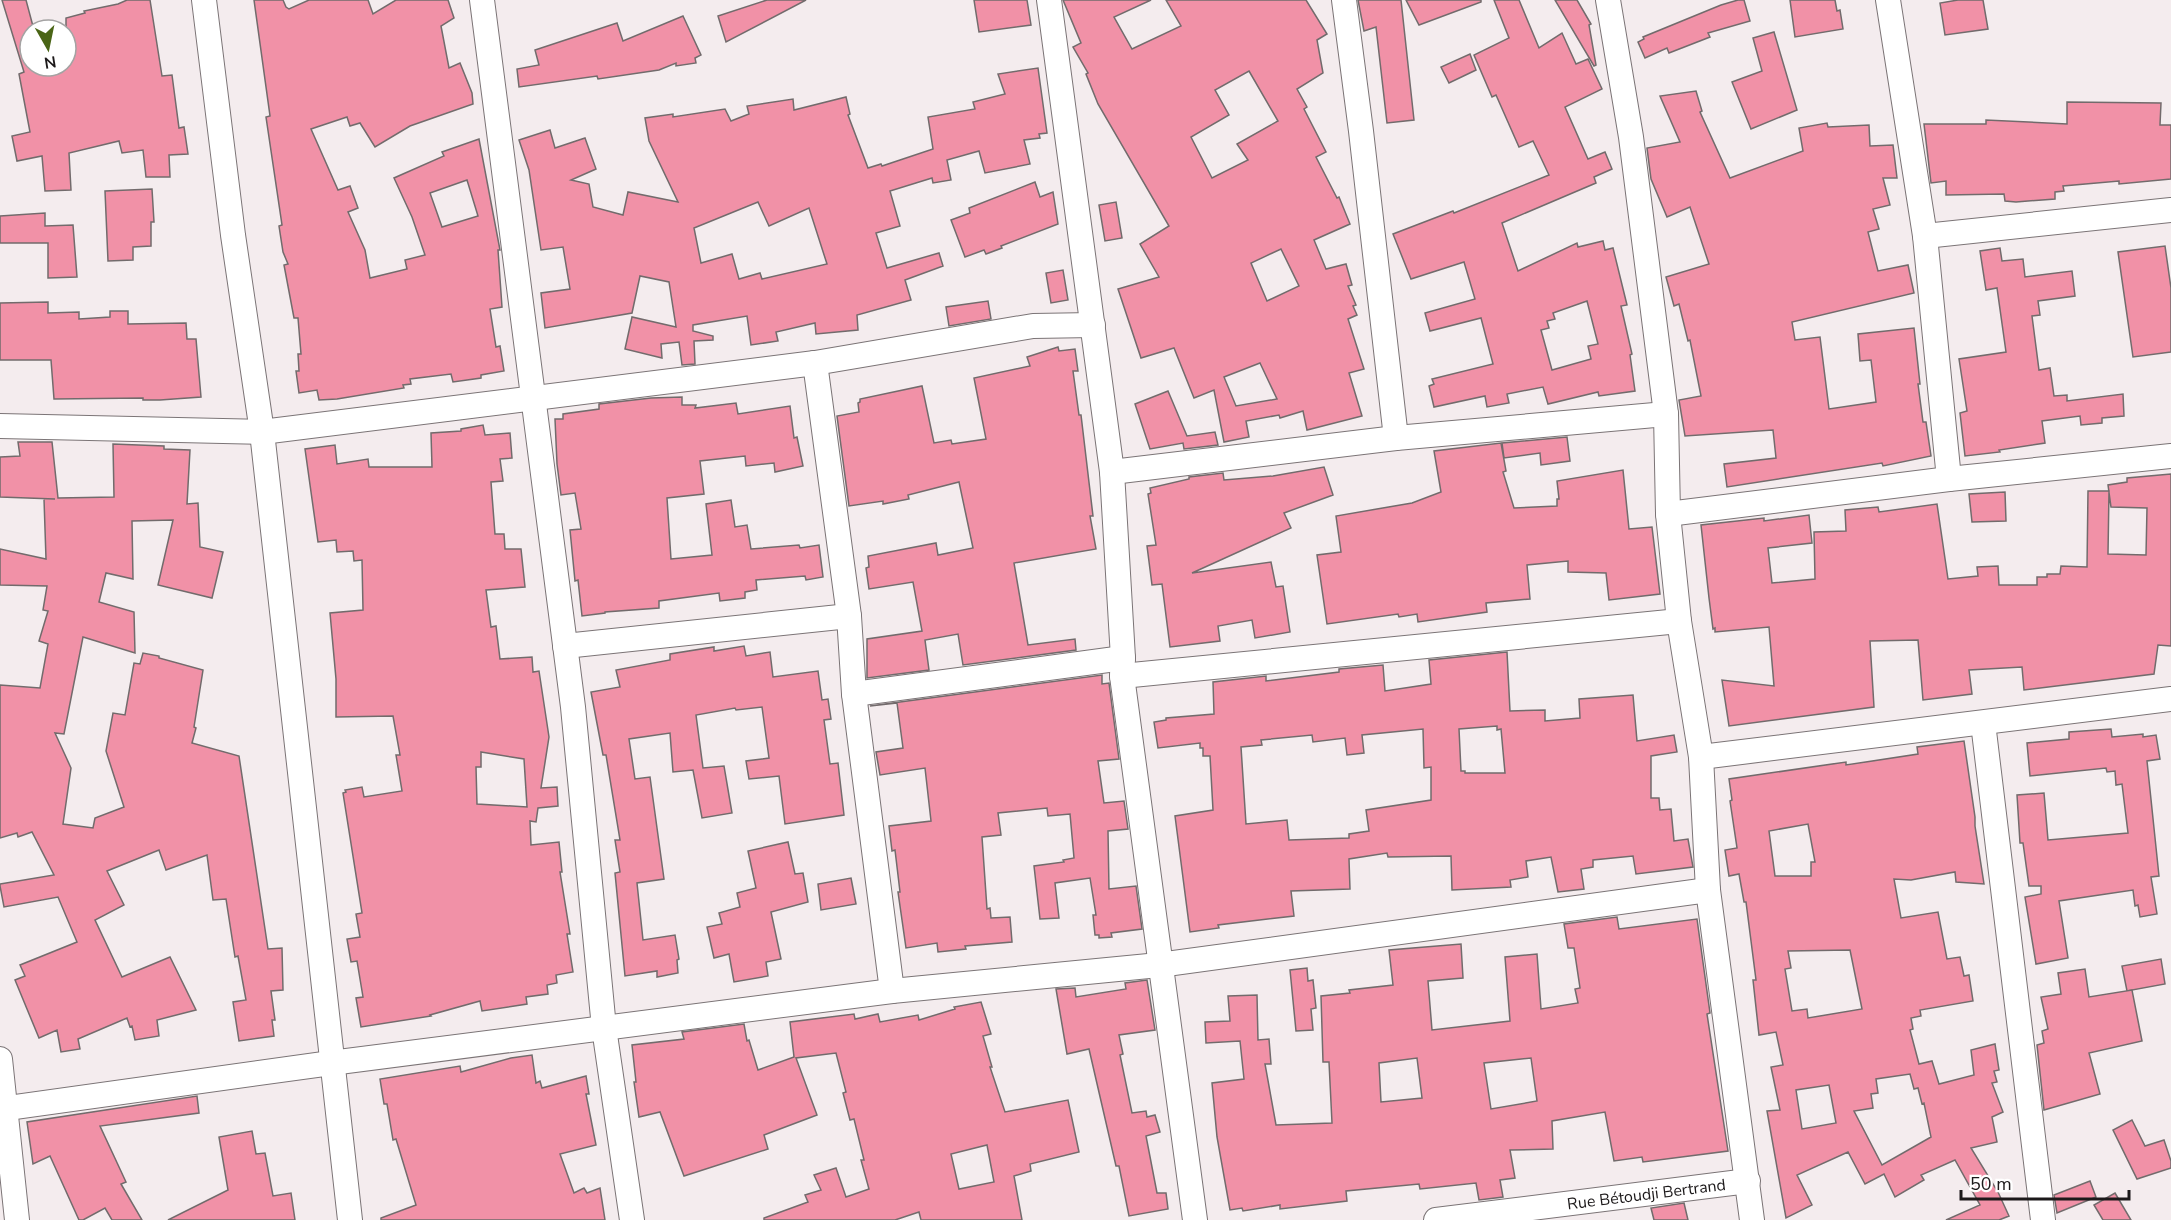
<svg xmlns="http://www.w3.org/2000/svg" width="2171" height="1220" font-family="'Nunito Sans',sans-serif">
<rect width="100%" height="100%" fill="#f4ecee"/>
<!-- building -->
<g fill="#f191a7" stroke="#726b6c" stroke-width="1.5" fill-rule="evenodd">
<polygon points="2,0 26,0 34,30 30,30 30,66 66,66 66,18 85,13 84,11 118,4 127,0 150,0 162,76 172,75 179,128 184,127 188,154 169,155 170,177 146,177 143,150 122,153 119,141 69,153 71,190 45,191 42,156 17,161 12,136 30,132 19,74 24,72"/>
<path d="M254 0H283L286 7 289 9 309 0H368L373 14 396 0H448L454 18 441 26 449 68 460 63 472 93 473 104 410 126 375 147 360 123 350 126 347 117 311 129 338 190 350 186 358 208 348 212 365 250 370 278 407 269 405 260 425 255 412 217 394 178 444 156 442 152 479 139 500 250H498L502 307 490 309 496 347 500 346 504 371 481 375V378L453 382 451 374 410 379 411 384 403 385 404 388 337 399 319 400 317 390 299 393 296 371H299L298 354H301L298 318H294L284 265 288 264 283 252 279 226 282 225 266 117 270 116ZM467 180 478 216 442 227 430 193Z"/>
<polygon points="767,0 806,0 726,42 718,16"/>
<polygon points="974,0 1027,0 1031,25 979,32"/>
<path d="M1063 0H1151L1114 17 1132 49 1181 26 1166 0H1306L1327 34 1317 40 1323 73 1297 89 1307 107 1304 109 1326 152 1316 157 1337 198 1339 197 1350 224 1314 240 1326 269 1346 264 1352 285 1348 286 1356 305 1353 306 1357 315 1348 319 1364 369 1349 373 1362 416 1307 430 1303 411 1280 418 1279 415 1246 421 1249 437 1224 442 1214 390 1194 398 1174 348 1141 358 1118 289 1159 277 1140 244 1169 226 1098 104 1086 74 1088 73 1073 47 1081 43ZM1249 71 1278 121 1237 144 1248 160 1212 178 1191 137 1229 115 1215 90ZM1281 249 1299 286 1267 301 1251 263ZM1260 363 1277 399 1236 406 1224 377Z"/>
<polygon points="1358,0 1401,0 1414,120 1387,123 1376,27 1364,31"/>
<polygon points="1406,0 1481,0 1481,2 1419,25"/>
<path d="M1494 0H1519L1539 48 1562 33 1576 64 1588 59 1602 89 1565 107 1588 159 1605 152 1612 169 1594 177 1596 183 1502 223 1518 271 1577 243 1578 247 1603 241 1605 250 1613 248 1627 305 1621 306 1632 354 1630 355 1635 391 1599 396 1598 392 1548 404 1543 387 1507 394 1509 403 1487 407 1485 396 1434 407 1429 386 1434 384 1432 379 1493 364 1481 318 1430 331 1425 313 1475 299 1464 262 1411 279 1393 234 1453 211 1454 213 1549 175 1533 141 1519 147 1496 95 1492 97 1474 55 1509 38ZM1587 301 1598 344 1588 346 1591 359 1552 370 1541 330 1549 328 1547 321 1555 319 1553 313Z"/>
<polygon points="1555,0 1577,0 1591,24 1589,25 1596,65 1594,66"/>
<polygon points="1738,0 1744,0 1750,21 1708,33 1710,37 1669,53 1667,48 1645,58 1638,42 1644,39 1643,37 1721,5"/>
<polygon points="1790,0 1835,0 1837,11 1840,10 1843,29 1795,37"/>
<polygon points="1958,0 1983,0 1988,29 1945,35 1940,3"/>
<polygon points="683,16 701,55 695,58 696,63 676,66 676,63 659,70 598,79 597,76 519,87 517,69 539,65 535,50 617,23 623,41"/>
<polygon points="1774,32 1797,110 1751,129 1732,82 1762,71 1753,38"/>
<polygon points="1470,54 1476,70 1449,83 1441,67"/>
<path d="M1038 68 1047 133 1039 134 1040 138 1024 140 1030 164 985 173 979 151 947 160 951 180 933 183 932 178 890 191 900 226 876 233 887 268 939 253 943 266 905 280 911 300 857 315 858 330 816 334 815 323 776 332 778 341 751 345 747 316 693 325V331L713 336V340L694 341 695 364 682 365 679 342 661 344 662 358 625 349 632 317 676 327 669 282 640 276 632 313 545 328 541 293 570 289 563 247 541 250 529 170 519 140 550 130 555 148 585 138 596 169 571 180 589 184 593 207 623 215 628 192 678 202 649 141 645 118 673 114V117L725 109 731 121 749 114 747 106 793 99 794 110 846 97 850 114 848 115 868 168 881 164 882 166 933 149 928 117 975 109 973 102 1005 94 998 74ZM758 202 769 226 809 208 827 264 762 279 760 273 739 279 732 254 701 263 694 228Z"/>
<polygon points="1696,91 1702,111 1700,112 1730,178 1803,151 1799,128 1827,123 1828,127 1869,125 1870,146 1893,145 1897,178 1883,178 1890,205 1873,209 1879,229 1868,232 1878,271 1908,265 1914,293 1792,322 1795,340 1820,337 1829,409 1876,402 1871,360 1860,361 1858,334 1914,328 1920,384 1918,384 1923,422 1926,422 1931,456 1883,466 1882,463 1727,487 1724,464 1776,458 1773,430 1685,436 1679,400 1701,396 1690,340 1688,341 1679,304 1674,306 1666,277 1709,264 1690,207 1667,217 1651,179 1647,148 1680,142 1660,96"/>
<polygon points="2067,102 2161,103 2160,125 2171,125 2171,179 2119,184 2119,181 2063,186 2064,191 2055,192 2055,199 2016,202 2005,201 2004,194 1946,195 1946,181 1931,183 1924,124 1986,124 1986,120 2067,124"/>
<polygon points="1035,182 1040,197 1053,192 1058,224 1001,246 1002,248 986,254 984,250 965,257 951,220 970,213 969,208"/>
<polygon points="152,189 154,222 151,222 151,246 133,247 133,260 108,261 105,191"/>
<polygon points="1116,202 1122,238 1105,241 1099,205"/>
<polygon points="45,213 45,226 73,225 77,277 48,278 48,243 0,243 0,216"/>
<polygon points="2165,246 2171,288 2171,352 2133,357 2118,252"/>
<polygon points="2000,248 2002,261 2023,259 2025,277 2072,271 2075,296 2038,301 2040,315 2032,316 2039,370 2050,368 2054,396 2067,395 2067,401 2123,394 2124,416 2102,418 2102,423 2081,425 2080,416 2042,421 2045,443 1999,450 2000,452 1965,456 1960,413 1967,411 1959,359 2006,352 1997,288 1986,290 1980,251"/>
<polygon points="1063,270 1068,300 1051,303 1046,273"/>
<polygon points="988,301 991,319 949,326 946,307"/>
<polygon points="48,302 48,313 79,312 79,319 110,317 110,311 128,311 128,324 186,323 187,339 196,339 201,397 160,400 143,400 143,398 54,399 51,360 0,360 0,303"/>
<polygon points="1058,347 1059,351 1075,349 1078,371 1073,371 1079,415 1081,415 1093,516 1090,516 1096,549 1014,563 1028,645 1075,639 1076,650 963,665 958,634 925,640 929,670 867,678 867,639 922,631 913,582 869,589 866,568 869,567 868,556 936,543 938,555 973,548 959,482 908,495 909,499 883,504 883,501 849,506 837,416 859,412 858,403 860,402 860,399 922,386 934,443 951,440 952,444 986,439 974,378 1030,366 1027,357"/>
<polygon points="1168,391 1187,436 1215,432 1218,445 1184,449 1183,443 1150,449 1135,404"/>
<polygon points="682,397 682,405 696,405 695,408 736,403 738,414 790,406 794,438 797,437 803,466 775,472 774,463 746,466 745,456 700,461 704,494 667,498 671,559 712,555 706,504 731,500 735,527 747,525 751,549 799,545 800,548 819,545 823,577 806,580 805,576 756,580 757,590 745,592 745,598 720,601 719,593 659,601 659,608 605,612 605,613 582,616 578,580 575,581 570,530 581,529 575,493 561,495 557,464 555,419 563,419 563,414 599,409 599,404 651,398"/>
<path d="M483 425 485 435 510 433 512 458 500 459 503 481 491 482 495 534H504L505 549H521L525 587 486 590 491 627 496 626 500 659 532 657 533 672 539 671 549 737 541 788 557 787 558 806 538 808 536 822 530 821 531 845 559 842 562 872H560L570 934H567L573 972 556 975 557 983 547 985 548 994 526 997 527 1004 482 1011 480 1001 430 1015 431 1016 361 1027 356 998 363 997 357 961 351 962 347 939 360 937 356 914 362 913 343 793 346 792 345 790 362 787 364 797 402 791 396 755H400L393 716 336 717V679L330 613 363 610 362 560 354 561 353 551 337 552 336 540 318 542 305 449 335 445 337 464 368 459 369 467H432L431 433 461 431V429ZM481 752 524 759 527 807 477 804 476 767H481Z"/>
<polygon points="1567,437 1570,461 1541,465 1540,453 1504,458 1502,443"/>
<polygon points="18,442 52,442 58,498 114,497 113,444 164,446 164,449 190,450 187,504 198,503 200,547 223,552 212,598 158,585 173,520 132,521 133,579 106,573 99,602 134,612 135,653 83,637 64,734 55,733 71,768 63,824 93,828 95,818 124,807 106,751 113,713 125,715 134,663 140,664 143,653 159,656 159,658 203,670 194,727 196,728 192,743 239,756 268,949 282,948 283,990 271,991 275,1020 272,1020 274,1036 239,1041 233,1002 246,1000 238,956 235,957 226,899 213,900 207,855 166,870 159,850 107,871 124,905 95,920 122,977 170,957 196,1010 157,1020 159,1036 135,1040 132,1026 130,1027 127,1018 78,1039 80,1049 61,1052 57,1030 39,1038 15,980 25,976 20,965 77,942 58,897 4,907 0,886 0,884 54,875 32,832 18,837 17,833 0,838 0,685 40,688 48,644 39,641 48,611 43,610 47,586 0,585 0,549 46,559 44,499 55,499 0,497 0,457 20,456"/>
<polygon points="1501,443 1506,471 1503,472 1514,508 1557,506 1557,499 1559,499 1557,481 1623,470 1629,529 1652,527 1660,594 1609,600 1606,573 1568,572 1568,561 1527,565 1530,599 1486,603 1487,612 1418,622 1417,614 1399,617 1398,614 1327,624 1317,555 1341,552 1336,516 1412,503 1441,492 1434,451"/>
<polygon points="1324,467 1333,495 1284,513 1291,528 1192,573 1271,562 1276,587 1283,586 1290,632 1255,638 1252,620 1218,626 1220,641 1170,647 1162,584 1152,585 1147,546 1156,545 1148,494 1151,493 1150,488 1189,479 1189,477 1223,473 1224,480 1273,476"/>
<polygon points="2171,474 2171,646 2158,645 2154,674 2024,690 2022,667 1969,670 1972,694 1923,700 1918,640 1870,641 1874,707 1729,726 1722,680 1774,686 1769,627 1715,632 1715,628 1713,629 1709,598 1701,525 1764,518 1764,521 1809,515 1812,543 1768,548 1772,583 1815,579 1814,532 1846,531 1845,510 1878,507 1879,512 1937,504 1948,579 1978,576 1977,567 1998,566 1999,585 2037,585 2037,577 2047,577 2047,574 2060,574 2061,566 2087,567 2088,491 2109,491 2108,554 2146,555 2147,508 2111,507 2108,485 2127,482 2127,478"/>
<polygon points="2005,492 2006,521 1972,522 1969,494"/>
<polygon points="744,646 746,656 770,652 773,677 818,671 822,700 828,699 831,719 824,720 830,764 838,763 844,815 785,824 779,776 749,779 746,761 769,758 762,707 736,710 735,708 696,715 703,768 724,766 732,813 702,818 693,770 673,772 670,733 629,739 635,779 650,777 664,879 637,883 643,940 675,935 679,959 677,960 678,973 657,977 657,971 625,976 615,873 620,872 615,840 620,840 606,755 603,755 591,692 620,687 616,670 670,660 670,654 714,647 714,651"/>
<path d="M1507 652 1510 711 1545 710V721L1580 718 1579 699 1633 695 1637 741 1674 735 1677 752 1651 756V798H1659L1660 810 1671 809 1674 841 1688 839 1693 867 1636 874 1633 856 1593 860V867L1581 869 1584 889 1558 892 1551 857 1526 861 1528 877 1510 880 1511 887 1452 890 1451 856 1388 857 1387 853 1349 859 1350 889 1291 891 1294 916 1218 925 1219 928 1190 932 1175 816 1213 810 1210 756H1203V748H1200V743L1158 748 1154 722 1166 720V718L1214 714 1213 682 1266 676V681L1339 672V669L1383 665 1385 691 1431 684 1429 660ZM1497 726V730L1501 729 1505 773H1465V771H1461L1459 729ZM1423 729 1424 768 1431 767V800L1366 810 1369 831 1349 834V838L1289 840 1287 820 1246 824 1241 747 1262 745 1261 740 1312 735 1313 742 1345 738 1347 755 1364 753 1362 735Z"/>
<polygon points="1102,675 1102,684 1109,683 1119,759 1098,761 1104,803 1124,801 1128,829 1108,831 1109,889 1136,886 1142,929 1111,933 1112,937 1099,938 1099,935 1095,935 1093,915 1096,915 1090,878 1055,883 1059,918 1040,919 1034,866 1064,862 1063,860 1074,858 1070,814 1048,816 1047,808 998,813 1001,835 982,837 987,909 990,908 991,918 1010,917 1012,942 965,946 966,949 938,952 937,943 906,948 898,892 900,892 895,850 892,851 889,826 931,821 925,768 880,775 876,752 903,748 897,703 870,706"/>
<polygon points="2111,729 2112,737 2143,734 2143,737 2156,735 2160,759 2147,761 2159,876 2151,877 2157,914 2140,917 2138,905 2135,906 2133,890 2059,901 2068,958 2036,964 2025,897 2041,894 2041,886 2029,886 2023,843 2020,843 2017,795 2044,793 2048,840 2128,833 2122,784 2116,785 2115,771 2107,772 2106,768 2030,776 2027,743 2069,739 2069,732"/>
<path d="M1964 741 1975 817V826L1984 884 1956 882 1955 872 1911 880 1894 879 1901 918 1938 912 1947 959 1960 957 1964 976 1969 975 1973 1001 1920 1010 1921 1016 1911 1018 1913 1029 1910 1030 1919 1064 1932 1061 1939 1084 1974 1075 1971 1050 1995 1044 1999 1070 1994 1071 1997 1082 1992 1083 2003 1112 1992 1117 1997 1142 1971 1148 1998 1192 2009 1216 1999 1220H1946L1980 1205 1955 1160 1921 1175 1924 1180 1895 1197 1884 1174 1865 1184 1848 1152 1797 1175 1812 1205 1786 1218 1767 1111 1780 1110 1771 1067 1783 1065 1776 1032 1759 1035 1753 980H1756L1746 902H1744L1739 874 1729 876 1725 850 1737 848 1730 801 1732 800 1729 779 1846 762V765L1918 754 1917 747ZM1808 824 1815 862H1811V876H1775L1769 831ZM1850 950 1862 1009 1808 1018 1807 1009 1792 1011 1785 969 1791 968 1788 951ZM1910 1074 1914 1089 1918 1088 1922 1104 1924 1103 1931 1137 1882 1165 1854 1111 1873 1108 1871 1094 1878 1093 1876 1079ZM1829 1085 1836 1123 1802 1129 1796 1090Z"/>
<polygon points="788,842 795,874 803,873 808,902 771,912 781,959 766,962 768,976 734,982 729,954 714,958 707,927 722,924 719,913 740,907 737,893 756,888 748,851"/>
<polygon points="851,878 856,904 821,910 818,884"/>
<path d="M1617 917 1619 929 1697 919 1710 1013 1707 1014 1728 1151 1643 1162 1642 1157 1614 1161 1605 1112 1552 1121 1553 1149 1510 1150 1515 1178 1500 1180 1503 1197 1479 1200 1476 1183 1420 1189 1419 1184 1346 1191 1347 1201 1280 1209V1205L1243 1211 1242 1208 1230 1210 1217 1137 1212 1083 1244 1079 1240 1041 1206 1043 1205 1022 1230 1021 1228 996 1257 995 1258 1040 1269 1039 1271 1064H1265L1276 1125 1332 1123 1329 1062H1323L1321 996 1350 993 1349 990 1393 985 1389 950 1461 944 1463 978 1428 981 1432 1030 1510 1021 1505 957 1537 954 1541 1009 1578 1003 1575 989 1580 988 1574 948H1568L1564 924ZM1417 1058 1422 1098 1381 1102 1379 1063ZM1531 1058 1537 1101 1491 1109 1484 1063Z"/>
<polygon points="2161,959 2165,984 2127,991 2122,966"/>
<polygon points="1307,968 1308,981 1313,980 1316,1008 1311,1009 1313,1030 1296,1031 1290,970"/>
<polygon points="2085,969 2089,997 2132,990 2142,1041 2089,1053 2100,1094 2044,1110 2037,1045 2044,1043 2042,1031 2048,1029 2041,997 2061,994 2058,973"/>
<polygon points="1147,980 1155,1030 1119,1035 1123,1054 1120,1055 1132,1113 1146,1111 1147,1117 1155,1115 1160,1132 1146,1136 1157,1193 1166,1193 1168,1209 1129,1216 1119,1166 1116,1166 1089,1049 1067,1054 1056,989 1075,988 1076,997 1126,989 1125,983"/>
<path d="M981 1002 991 1034 983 1036 992 1067H990L1005 1112 1068 1100 1079 1152 1030 1164 1031 1171 1014 1176 1022 1220H921L919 1212 895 1220H764V1218L808 1202 805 1195 821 1190 814 1175 836 1168 846 1197 869 1189 861 1160H864L854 1119 850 1120 843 1093 846 1092 836 1053 796 1058 817 1115 764 1135 768 1149 684 1176 660 1112 639 1117 634 1082H636L632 1045 684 1039 682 1032 744 1024 747 1041 749 1040 758 1070 794 1057 790 1022 854 1014 855 1019 878 1014 880 1022 918 1015 919 1020 955 1009 954 1007ZM987 1145 994 1182 959 1189 951 1154Z"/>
<polygon points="532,1055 536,1083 540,1081 542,1088 586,1076 589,1094 586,1094 596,1145 560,1154 574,1193 584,1188 587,1193 600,1188 605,1220 381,1220 381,1218 416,1205 396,1139 393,1140 387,1104 384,1104 380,1079 460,1066 461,1072 511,1058"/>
<polygon points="197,1096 199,1113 100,1126 126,1182 121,1184 142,1220 112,1220 105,1208 83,1220 79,1220 50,1156 33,1164 27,1122"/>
<polygon points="2132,1120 2145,1146 2164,1140 2171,1161 2171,1168 2137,1179 2113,1130"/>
<polygon points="252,1131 256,1154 265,1153 273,1196 291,1193 295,1220 168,1220 228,1190 219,1137"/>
<polygon points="2090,1181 2096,1197 2057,1213 2054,1195"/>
<polygon points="2115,1193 2131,1220 2103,1220 2094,1205"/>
<polygon points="1684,1203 1688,1220 1654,1220 1651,1208"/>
</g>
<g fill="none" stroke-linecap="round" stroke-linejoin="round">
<!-- minor casing -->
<g stroke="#7b7476" stroke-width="26">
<g id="minor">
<polyline points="204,0 233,235 262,432 350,1220"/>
<polyline points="482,0 573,707 604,1028 632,1220"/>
<polyline points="1049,0 1112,472 1123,658 1122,676 1195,1220"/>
<polyline points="1344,0 1361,131 1396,438"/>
<polyline points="1608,0 1631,137 1666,414 1668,514 1679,621 1701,757 1708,890 1752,1220"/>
<polyline points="1888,0 1925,236 1949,479"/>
<polyline points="1925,236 2171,210"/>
<polyline points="815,363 849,616 854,694 892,991"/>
<polyline points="0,426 262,432 815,363 1033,326 1093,325"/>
<polyline points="1112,472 1396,438 1666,414"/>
<polyline points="1668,514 1949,479 2171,456"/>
<polyline points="565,646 849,616"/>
<polyline points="1122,676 1679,621"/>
<polyline points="854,694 1123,658"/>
<polyline points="1983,723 2043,1220"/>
<polyline points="1701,757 2171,699"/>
<polyline points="0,1059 17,1220"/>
<polyline points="0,1109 331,1063 892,991 1159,965 1708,890"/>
<path id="s1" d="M1436 1220 1748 1181"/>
</g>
</g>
<!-- minor -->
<use href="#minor" stroke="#fff" stroke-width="24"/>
</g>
<g text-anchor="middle" stroke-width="4.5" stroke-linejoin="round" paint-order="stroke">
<!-- street labels -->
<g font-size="16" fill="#1c191a" stroke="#fff">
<text dy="6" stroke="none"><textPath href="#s1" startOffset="212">Rue Bétoudji Bertrand</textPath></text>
</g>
</g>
<!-- north arrow -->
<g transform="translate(48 48) rotate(171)"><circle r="28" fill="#ffffff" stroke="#a4a3a3" stroke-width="1.5"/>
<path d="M0-4.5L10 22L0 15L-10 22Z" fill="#4a6516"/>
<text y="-9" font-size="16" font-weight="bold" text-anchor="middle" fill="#1c191a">N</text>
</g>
<!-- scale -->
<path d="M1961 1190v9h168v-9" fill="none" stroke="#1c191a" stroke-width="3"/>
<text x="1970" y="1190" font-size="18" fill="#1c191a" stroke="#ffffff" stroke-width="4.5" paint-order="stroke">50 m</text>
</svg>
